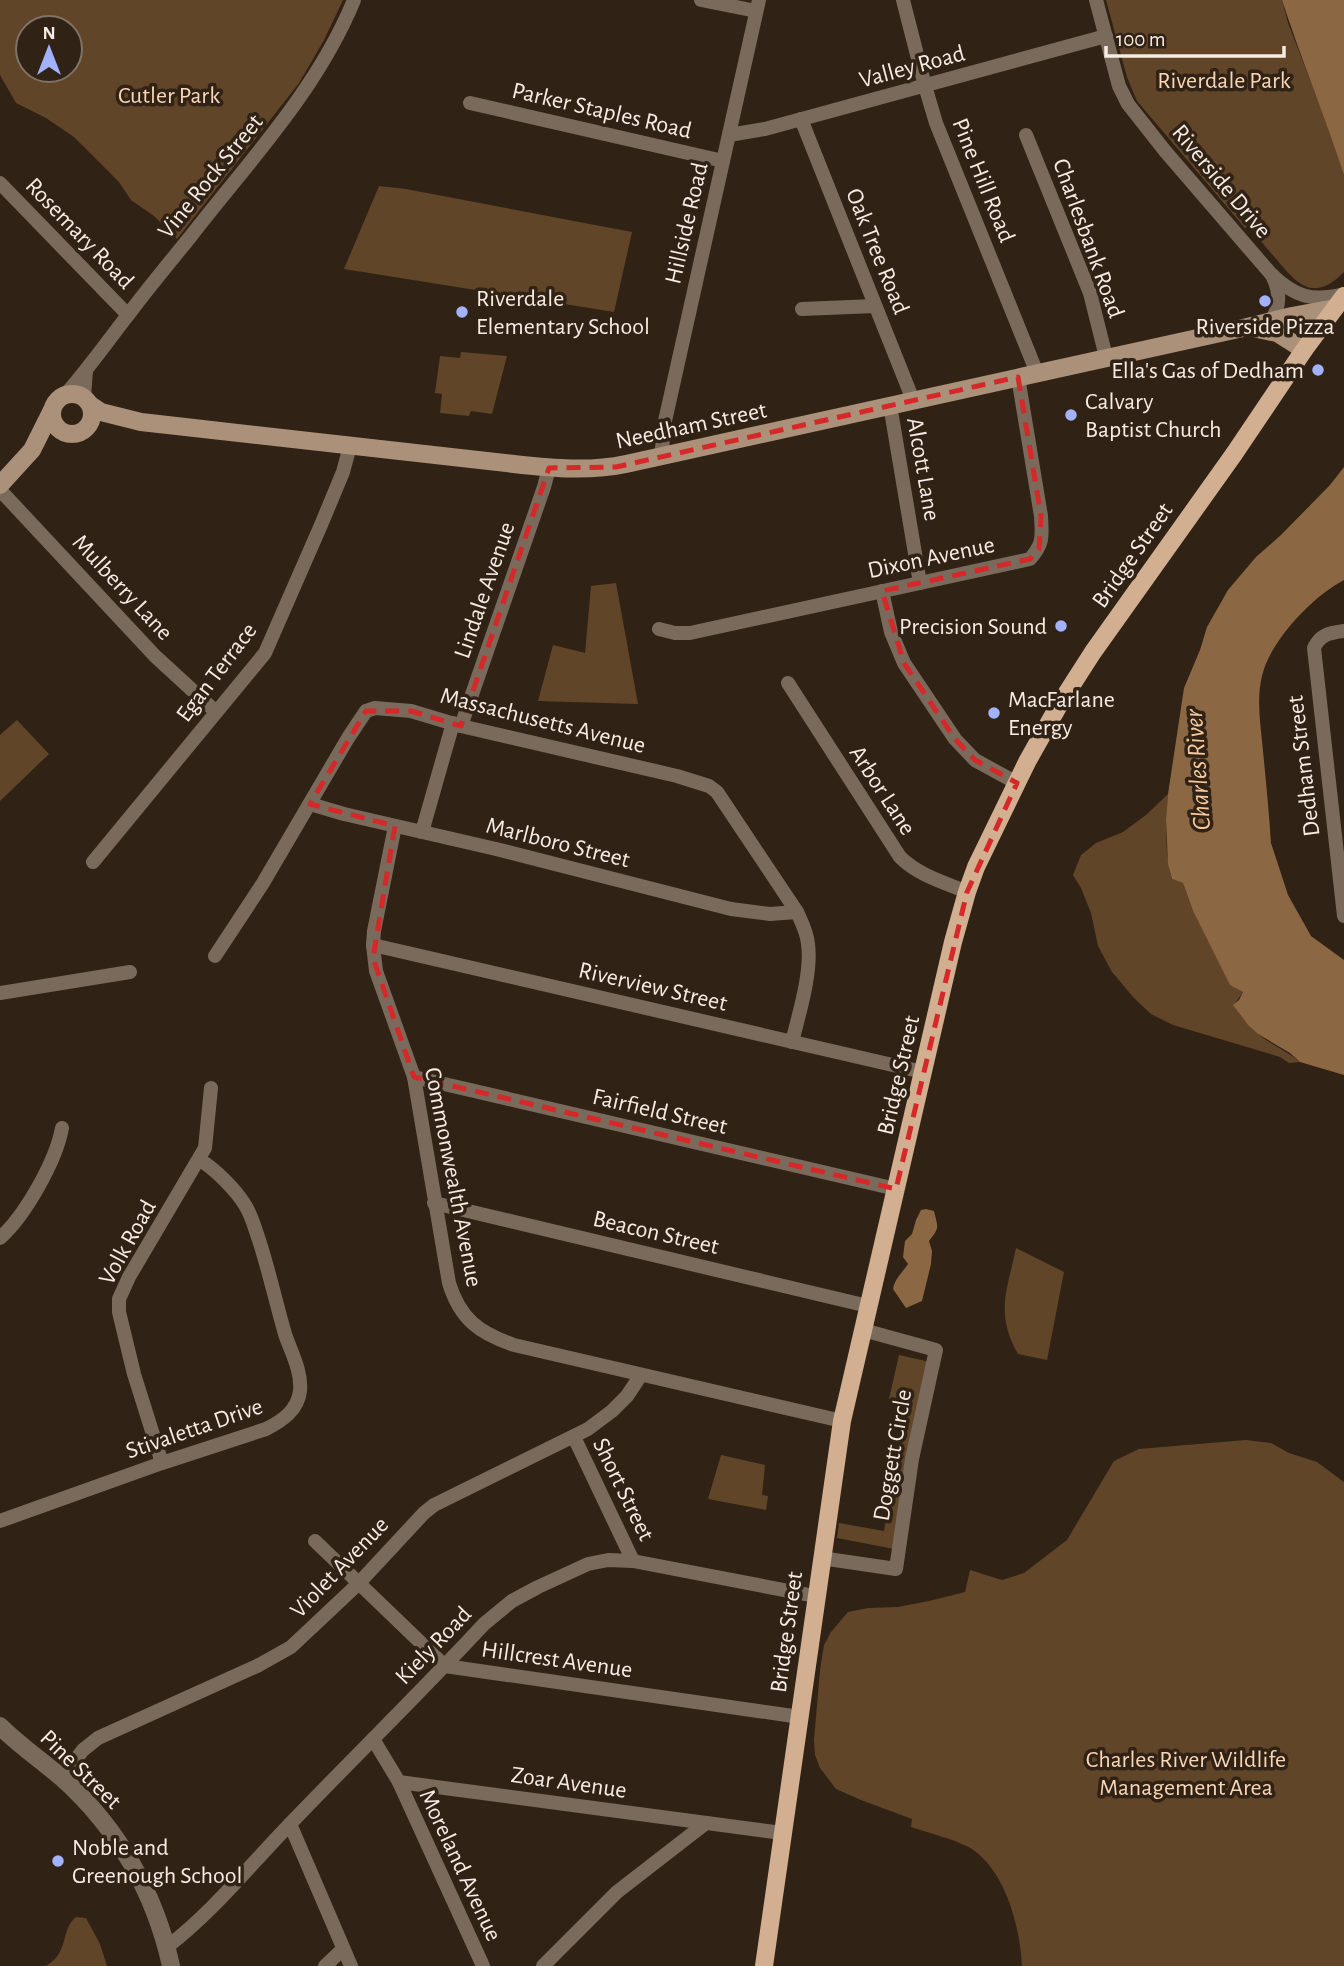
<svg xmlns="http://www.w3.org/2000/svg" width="1344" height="1966" font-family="'Alegreya Sans',sans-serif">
<rect width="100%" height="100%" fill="#302215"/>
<!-- green -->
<g fill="#614529" fill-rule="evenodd">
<path d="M0 0H343L324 40 299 83 177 239 154 216 131 200 119 182 74 137 46 118 16 103 0 75ZM28 28H70V70H28Z"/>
<path d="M1106 0H1282L1288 23 1333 139 1344 175V272C1314 302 1299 286 1277 260 1267 249 1258 237 1248 226L1245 228 1137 101 1127 77Z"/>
<polygon points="379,186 406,189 632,232 614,312 344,269"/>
<polygon points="461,352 507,356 492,414 471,411 469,416 440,413 442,394 435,393 440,356 460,358"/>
<polygon points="616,583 638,704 538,701 553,645 585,653 591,586"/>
<polygon points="17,720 49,754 0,801 0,735"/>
<path d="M1168 794C1166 822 1164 852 1172 879L1183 883 1193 911 1230 984 1243 992 1234 1005C1241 1015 1246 1024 1256 1032 1269 1044 1286 1050 1300 1062L1289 1063 1280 1057 1173 1025 1151 1014 1134 998 1112 972 1098 946 1091 913 1081 888 1073 875 1081 855 1096 843 1123 832 1146 815Z"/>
<path d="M1016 1248 1064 1272 1047 1360 1018 1354C995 1313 1007 1291 1016 1248Z"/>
<polygon points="899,1355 930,1362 894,1549 837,1538 839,1523 884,1531 907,1404 889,1399"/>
<path d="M1246 1440 1271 1443 1289 1453 1317 1462 1344 1482V1966H1022C1020 1927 1006 1872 972 1849 960 1841 926 1832 911 1827L912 1819 861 1800 836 1789 820 1768 815 1755 814 1740 820 1670 824 1645 831 1632 848 1612 868 1608 898 1607 929 1601 965 1592 970 1570 1002 1580 1024 1573 1067 1540 1114 1461 1139 1449Z"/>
<polygon points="721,1455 765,1465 762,1495 768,1496 766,1510 708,1499"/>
<path d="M76 1917 86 1918 100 1944 107 1966H46C70 1952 60 1930 76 1917Z"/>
</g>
<!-- water -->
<g fill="#8b6744">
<path d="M1282 0H1344V175C1325 116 1301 59 1282 0Z"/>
<path d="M1344 467V580C1313 596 1270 641 1262 676 1256 700 1261 727 1263 751 1266 782 1269 812 1271 843L1288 895 1311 936 1344 960V1075L1300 1062 1290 1053 1258 1034 1248 1025 1233 1005 1239 1000 1243 992 1230 985 1193 911 1183 883 1172 879 1168 864 1166 820 1168 794 1184 688 1200 650 1207 627 1228 590 1256 557 1281 535 1330 485Z"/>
<path d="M926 1209 934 1211C938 1228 940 1227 929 1241L932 1251 931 1264 922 1301 906 1308 893 1289C895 1278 903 1272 908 1264L903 1257 905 1241 912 1234 916 1220 921 1210Z"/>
</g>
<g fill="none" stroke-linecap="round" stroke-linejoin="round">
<!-- minor -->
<g stroke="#7a6a5b" stroke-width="14">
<polyline points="701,0 756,11"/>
<polyline points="903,0 925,86 936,123 1037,373"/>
<path d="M1096 0 1119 86 1128 104 1165 151 1271 274C1295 297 1312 302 1344 294"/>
<polyline points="470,103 723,161"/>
<polyline points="801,119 913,400"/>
<polyline points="729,135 765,129 1106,36"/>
<polyline points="1026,135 1090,293 1106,357"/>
<polyline points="0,183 128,315"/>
<polyline points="802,309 875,306"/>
<path d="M1271 321C1281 305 1280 291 1272 275"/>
<path d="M65 395C88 369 107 342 128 315 148 288 170 262 191 236 250 160 317 90 354 0"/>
<polyline points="84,397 86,371"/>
<polyline points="890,405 920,583"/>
<polyline points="661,457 665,421 759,0"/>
<polyline points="0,490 155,656 216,712"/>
<polyline points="882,591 891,632 904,663 955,739 975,760 1017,783"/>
<path d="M659 629 675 633H690L1030 559C1044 543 1042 536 1041 516L1018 377"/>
<path d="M1344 631C1330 633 1320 634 1314 648L1344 916"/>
<path d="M788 683 900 857C918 875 943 882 967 892"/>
<polyline points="461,726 544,487 549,468"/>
<polyline points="310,804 344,814 496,849 731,909 770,914 797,912"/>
<path d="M395 826 374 931 373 945 376 971 414 1077 449 1283C460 1319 479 1333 514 1345L842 1421"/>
<polyline points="422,832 453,723"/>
<polyline points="93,862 265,653 321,525 343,472 350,446"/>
<polyline points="373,945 923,1072"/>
<path d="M215 956 263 883 348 738 366 711 375 708 411 711 461 726 677 776 709 786 717 792 797 912C802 923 807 932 808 944 812 972 799 1014 792 1042"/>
<polyline points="0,993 130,972"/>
<polyline points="414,1077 896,1189"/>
<polyline points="434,1203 868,1306"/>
<path d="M0 1238C25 1216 56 1161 62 1128"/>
<polyline points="574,1437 633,1561"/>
<polyline points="162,1463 134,1374 119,1312 119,1299 129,1277 205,1148 211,1088"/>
<path d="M0 1521 162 1463 266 1429C282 1421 298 1410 300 1391 302 1371 291 1352 285 1334 276 1303 269 1271 259 1240 255 1229 252 1216 245 1205 236 1190 215 1169 200 1160"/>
<polyline points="315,1541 445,1666 800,1717"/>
<polyline points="821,1558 896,1569 912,1459 936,1350 863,1330"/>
<polyline points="373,1739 399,1782 782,1833"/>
<polyline points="61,1778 83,1750 98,1738 259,1665 291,1647 358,1584 424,1513 434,1505 588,1429 612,1411 627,1396 641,1375"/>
<polyline points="399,1782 483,1966"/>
<polyline points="290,1824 351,1966"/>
<path d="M167 1947C214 1911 250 1865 291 1823 355 1756 421 1692 484 1624L512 1601 538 1587 588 1564 608 1560 633 1561 815 1596"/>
<polyline points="325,1966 343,1949"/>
<polyline points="543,1966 617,1892 706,1823"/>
</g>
<!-- tertiary -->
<path stroke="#7a6a5b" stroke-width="18" d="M0 1726C19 1745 41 1760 62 1778 118 1828 155 1893 171 1966"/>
<!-- secondary -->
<g stroke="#ab9179" stroke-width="18">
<polyline points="1253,328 1277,333 1304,350"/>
<circle cx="72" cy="414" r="20"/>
<path d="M92 406 101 412 141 422 514 464C552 468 588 472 626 464L1243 328 1292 316 1335 308"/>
<polyline points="0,485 32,450 52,410"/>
</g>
<!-- primary -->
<polyline stroke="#d1af90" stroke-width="18" points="764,1966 842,1421 953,942 967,892 976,867 1027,762 1059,705 1093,652 1234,454 1304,350 1344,296"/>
</g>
<!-- marked area -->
<path fill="none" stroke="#d62828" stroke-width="5" stroke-dasharray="14 9" stroke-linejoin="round" d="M1018 377 1041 516 1039 549 1030 559 882 591 904 663 955 739 975 760 1017 783 967 892 896 1189 414 1077 373 958 395 826 310 804 366 711H411L461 726 549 468 616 467Z"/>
<!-- markers -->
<g fill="#a2b2fd" stroke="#302215" stroke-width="2.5">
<circle cx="1265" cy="301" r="7"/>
<circle cx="462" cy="312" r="7"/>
<circle cx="1318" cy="370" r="7"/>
<circle cx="1071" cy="415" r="7"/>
<circle cx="1061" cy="626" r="7"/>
<circle cx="994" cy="713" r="7"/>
<circle cx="58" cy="1861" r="7"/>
</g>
<g text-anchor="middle" stroke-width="7" stroke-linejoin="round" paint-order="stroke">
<!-- street labels -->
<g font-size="24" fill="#f6ece4" stroke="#302215">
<text transform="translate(912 66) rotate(-15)" y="8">Valley Road</text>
<text transform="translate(602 110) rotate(13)" y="8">Parker Staples Road</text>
<text transform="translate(210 176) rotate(-51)" y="8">Vine Rock Street</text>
<text transform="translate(984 180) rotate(68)" y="8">Pine Hill Road</text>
<text transform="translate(1222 181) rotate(50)" y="8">Riverside Drive</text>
<text transform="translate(686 223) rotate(-77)" y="8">Hillside Road</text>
<text transform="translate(80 233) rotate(46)" y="8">Rosemary Road</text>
<text transform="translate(1089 238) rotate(70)" y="8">Charlesbank Road</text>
<text transform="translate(878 251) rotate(68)" y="8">Oak Tree Road</text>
<text transform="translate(691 425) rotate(-12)" y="8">Needham Street</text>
<text transform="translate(924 469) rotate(80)" y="8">Alcott Lane</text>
<text transform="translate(1132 555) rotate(-55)" y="8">Bridge Street</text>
<text transform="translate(931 557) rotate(-12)" y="8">Dixon Avenue</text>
<text transform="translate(123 587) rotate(47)" y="8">Mulberry Lane</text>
<text transform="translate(484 590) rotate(-71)" y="8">Lindale Avenue</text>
<text transform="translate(216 672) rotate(-53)" y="8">Egan Terrace</text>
<text transform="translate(543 720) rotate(14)" y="8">Massachusetts Avenue</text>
<text transform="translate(1303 766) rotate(-97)" y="8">Dedham Street</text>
<text transform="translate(883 790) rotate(57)" y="8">Arbor Lane</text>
<text transform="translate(558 842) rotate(14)" y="8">Marlboro Street</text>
<text transform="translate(653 986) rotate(13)" y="8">Riverview Street</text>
<text transform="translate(898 1075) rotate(-77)" y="8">Bridge Street</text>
<text transform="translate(660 1111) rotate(13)" y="8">Fairfield Street</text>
<text transform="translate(454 1177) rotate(79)" y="8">Commonwealth Avenue</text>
<text transform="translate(656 1232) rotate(13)" y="8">Beacon Street</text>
<text transform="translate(127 1242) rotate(-61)" y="8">Volk Road</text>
<text transform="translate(194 1428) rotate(-19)" y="8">Stivaletta Drive</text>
<text transform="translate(892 1455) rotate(-80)" y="8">Doggett Circle</text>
<text transform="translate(624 1489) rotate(64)" y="8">Short Street</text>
<text transform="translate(339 1567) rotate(-46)" y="8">Violet Avenue</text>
<text transform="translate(786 1632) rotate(-82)" y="8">Bridge Street</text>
<text transform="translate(433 1645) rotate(-46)" y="8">Kiely Road</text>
<text transform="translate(557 1659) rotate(8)" y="8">Hillcrest Avenue</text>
<text transform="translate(81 1769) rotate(44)" y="8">Pine Street</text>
<text transform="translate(569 1782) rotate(8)" y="8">Zoar Avenue</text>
<text transform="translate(461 1865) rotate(65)" y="8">Moreland Avenue</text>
</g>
<!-- park labels -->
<g font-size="24" fill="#f9d6b5" stroke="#302215">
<text x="1224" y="88">Riverdale Park</text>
<text x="169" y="103">Cutler Park</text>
<text x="1186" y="1767">Charles River Wildlife<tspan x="1186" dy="28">Management Area</tspan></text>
</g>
<!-- poi labels -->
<g font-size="24" fill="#f6ece4" stroke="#302215" text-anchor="start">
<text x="476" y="306">Riverdale<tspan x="476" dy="28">Elementary School</tspan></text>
<text x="1265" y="334" text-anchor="middle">Riverside Pizza</text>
<text x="1304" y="378" text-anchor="end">Ella's Gas of Dedham</text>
<text x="1085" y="409">Calvary<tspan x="1085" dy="28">Baptist Church</tspan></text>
<text x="1047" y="634" text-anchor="end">Precision Sound</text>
<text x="1008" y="707">MacFarlane<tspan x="1008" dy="28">Energy</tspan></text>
<text x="72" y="1855">Noble and<tspan x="72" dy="28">Greenough School</tspan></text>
</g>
<!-- water labels -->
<g font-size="26" font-style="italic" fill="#f8c99d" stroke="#302215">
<text transform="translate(1197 770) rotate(-94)" y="9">Charles River</text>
</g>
</g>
<!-- north arrow -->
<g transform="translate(49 49)"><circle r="33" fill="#302215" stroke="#7f7368" stroke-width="2"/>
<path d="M0-5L12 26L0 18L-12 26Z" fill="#a2b2fd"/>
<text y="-10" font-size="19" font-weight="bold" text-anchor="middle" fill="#f6ece4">N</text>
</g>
<!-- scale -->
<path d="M1106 46v10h178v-10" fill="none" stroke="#f6ece4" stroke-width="3.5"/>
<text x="1116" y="46" font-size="21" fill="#f6ece4" stroke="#302215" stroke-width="5" paint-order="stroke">100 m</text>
</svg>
